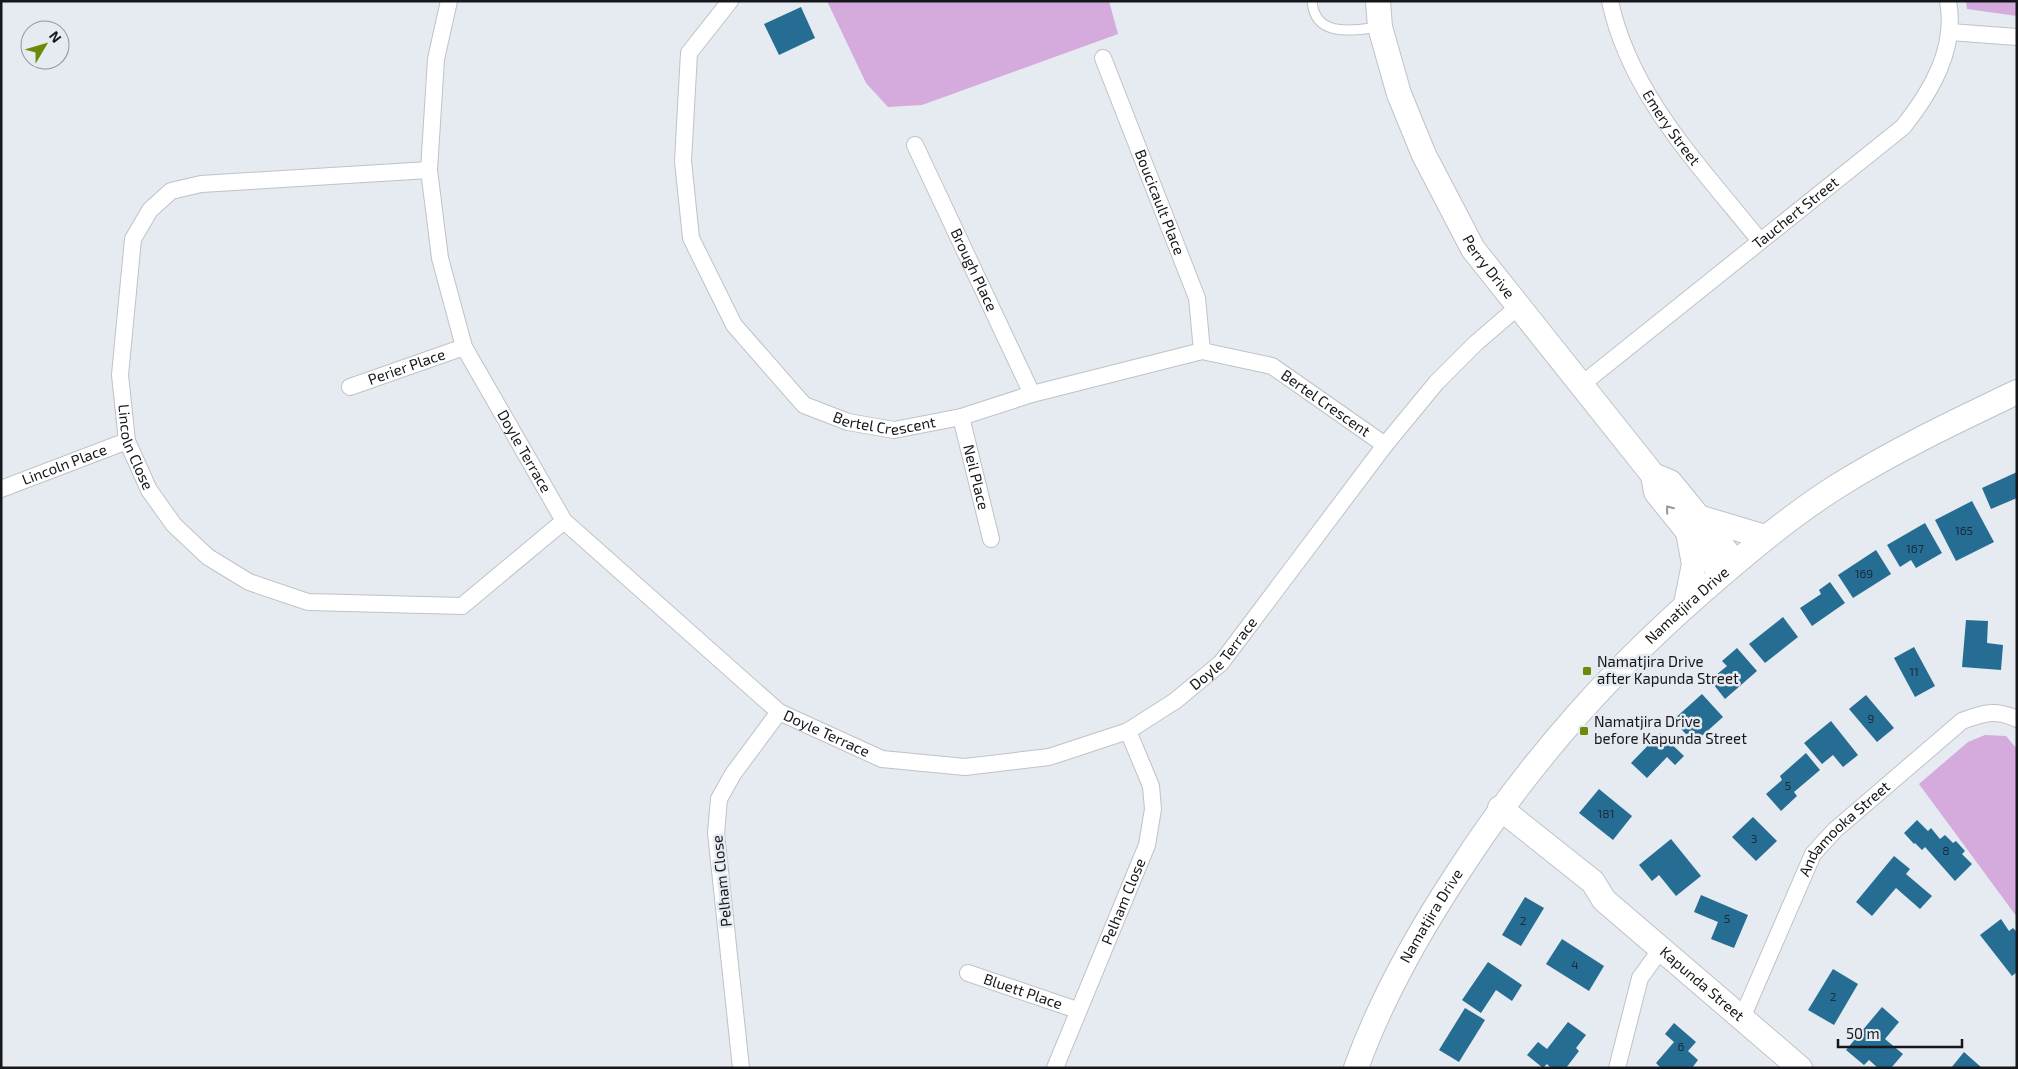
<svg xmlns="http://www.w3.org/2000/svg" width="2018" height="1069" font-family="'Exo 2',sans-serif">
<rect width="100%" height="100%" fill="#e6eaf1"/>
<!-- green -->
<g fill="#d4abdc">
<polygon points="827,1 1109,1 1118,34 922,105 888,107 866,83"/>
<polygon points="1966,1 2017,1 2017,16 1967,9"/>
<polygon points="1985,735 2006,736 2017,749 2017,917 1919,784 1968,742"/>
</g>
<!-- building -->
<g fill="#266d94">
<polygon points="801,7 815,38 779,55 764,24"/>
<polygon points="2017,472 2017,498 1991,509 1982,488"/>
<polygon points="1972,501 1994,542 1956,561 1935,520"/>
<polygon points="1925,523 1942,553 1916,568 1911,560 1900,567 1887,545"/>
<polygon points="1876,550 1891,574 1853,598 1838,575"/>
<polygon points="1830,582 1845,603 1812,626 1800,608 1821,594 1819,590"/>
<polygon points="1783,617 1798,637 1765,663 1749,644"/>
<polygon points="1966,620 1988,621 1987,643 2003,645 2001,670 1962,667"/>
<polygon points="1914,647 1935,686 1915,697 1894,658"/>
<polygon points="1737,648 1757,671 1725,699 1710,680 1727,666 1722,661"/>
<polygon points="1702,694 1723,717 1694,743 1673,720"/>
<polygon points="1866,695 1894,728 1877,742 1849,709"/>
<polygon points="1831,721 1858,755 1843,767 1833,755 1822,764 1804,743"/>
<polygon points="1660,733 1684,756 1675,765 1667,757 1647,778 1631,763"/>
<polygon points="1806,753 1820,770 1794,792 1797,796 1781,811 1766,794 1782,780 1780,776"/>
<polygon points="1599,789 1632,816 1613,840 1579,813"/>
<polygon points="1753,817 1777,841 1756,861 1732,837"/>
<polygon points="1917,820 1928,831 1931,828 1940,839 1945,835 1953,843 1956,841 1965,851 1962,854 1972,864 1955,881 1925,847 1922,850 1915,843 1914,844 1904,833"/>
<polygon points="1671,839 1701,876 1676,896 1659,875 1652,881 1639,865"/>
<polygon points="1894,856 1910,869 1906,874 1932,896 1920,909 1896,888 1872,916 1856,902"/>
<polygon points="1701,895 1748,915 1734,948 1711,939 1718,922 1694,912"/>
<polygon points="1525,897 1544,908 1521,946 1502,935"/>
<polygon points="2001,919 2009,931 2013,928 2017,932 2017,972 2012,976 1980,935"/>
<polygon points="1562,939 1604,966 1589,991 1546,964"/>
<polygon points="1488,962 1522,985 1512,1001 1496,990 1481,1013 1462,1000"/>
<polygon points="1833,969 1858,984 1834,1025 1808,1010"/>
<polygon points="1882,1007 1899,1022 1885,1039 1903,1054 1891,1068 1878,1068 1869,1060 1864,1065 1846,1050"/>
<polygon points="1465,1008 1485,1020 1459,1062 1439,1050"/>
<polygon points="1568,1022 1586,1035 1576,1048 1579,1051 1566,1068 1551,1068 1547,1064 1543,1068 1527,1055 1538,1042 1547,1049"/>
<polygon points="1674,1023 1696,1042 1688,1051 1698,1060 1692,1068 1661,1068 1656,1063 1674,1042 1665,1034"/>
<polygon points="1964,1052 1982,1068 1951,1068"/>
</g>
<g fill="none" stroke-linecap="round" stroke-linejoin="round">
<!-- lane casing -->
<g stroke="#bfc2c9" stroke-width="11">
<path id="lane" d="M1312 1C1315 39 1354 30 1380 27"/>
</g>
<!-- street casing -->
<g stroke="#bfc2c9" stroke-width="18">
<g id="street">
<path id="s1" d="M449 1 436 59 429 170 440 258 464 347 564 521 779 712 882 759 965 767 1049 757 1128 731 1175 701 1221 663 1385 445 1436 383 1476 343 1519 306"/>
<path id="s2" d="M730 1 689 53 683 161 691 238 734 325 804 405 848 422 894 430 961 417 1032 394 1202 351 1272 366 1385 445"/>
<path id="s3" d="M1610 1C1630 96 1702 168 1760 241"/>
<polyline points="1950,32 2017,37"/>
<path id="s4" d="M1103 58 1197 298 1202 351"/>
<path id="s5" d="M915 145 1032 394"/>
<path id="s6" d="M429 170 201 184 171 191 150 210 133 239 120 375 127 441 149 490 174 525 208 557 249 582 308 602 462 606 564 521"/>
<path id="s7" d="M1581 385 1903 127C1931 92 1957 48 1948 1"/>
<path id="s8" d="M350 387 464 347"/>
<path id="s9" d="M961 417 991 539"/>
<path id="s10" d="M1 489 127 441"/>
<path id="s11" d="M968 973 1077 1010"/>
<path id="s12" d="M1742 1018 1813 854 1835 830 1962 721C1983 713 1995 709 2017 719"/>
<polyline points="741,1068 716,833 719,799 733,774 779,712"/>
<path id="s13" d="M1055 1068 1147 845 1153 809 1151 786 1128 731"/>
<polyline points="1617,1068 1640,978 1661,949"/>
</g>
</g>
<!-- secondary casing -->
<g stroke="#bfc2c9" stroke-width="26">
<g id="secondary">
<path id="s14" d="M1378 1 1380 27 1399 94 1424 155 1473 249 1653 475 1656 492 1722 574"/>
<polyline points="1653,475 1670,482 1735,562"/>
<polyline points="1698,517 1765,537"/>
<polyline points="1686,604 1694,564 1688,532"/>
<path id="s15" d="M1500 808 1593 882 1604 900 1800 1068"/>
<path id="s16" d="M1356 1068C1381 999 1417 935 1457 874 1531 759 1616 664 1720 576 1757 544 1795 513 1836 487 1893 451 1956 421 2017 392"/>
</g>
</g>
<!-- lane -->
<use href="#lane" stroke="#fff" stroke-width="9"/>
<!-- street -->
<use href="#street" stroke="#fff" stroke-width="16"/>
<!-- secondary -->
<use href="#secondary" stroke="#fff" stroke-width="24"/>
</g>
<!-- one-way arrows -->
<defs><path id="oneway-chevron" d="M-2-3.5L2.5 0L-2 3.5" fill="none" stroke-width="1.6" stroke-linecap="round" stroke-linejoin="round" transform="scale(1.25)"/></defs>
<use stroke="#969798" href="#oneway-chevron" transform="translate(1669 509) rotate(-129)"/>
<!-- markers -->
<g fill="#6b8a07" stroke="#e6eaf1" stroke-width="2">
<rect x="1582" y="666" width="10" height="10" rx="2.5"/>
<rect x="1579" y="726" width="10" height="10" rx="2.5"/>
</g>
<g text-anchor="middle" stroke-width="5" stroke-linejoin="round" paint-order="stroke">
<!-- number labels -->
<g font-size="12" fill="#1a2c38">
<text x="1964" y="535">165</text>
<text x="1915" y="553">167</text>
<text x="1864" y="578">169</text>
<text x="1914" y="676">11</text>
<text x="1871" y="723">9</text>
<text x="1788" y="790">5</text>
<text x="1606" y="818">181</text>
<text x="1754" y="843">3</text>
<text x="1946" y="855">8</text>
<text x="1727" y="923">5</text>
<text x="1523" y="925">2</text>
<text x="1575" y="969">4</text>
<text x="1833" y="1001">2</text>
<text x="1681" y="1051">6</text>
</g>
<!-- street labels -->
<g font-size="15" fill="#16171a" stroke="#e6eaf1">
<text dy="5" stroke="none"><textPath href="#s3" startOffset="142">Emery Street</textPath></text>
<text dy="5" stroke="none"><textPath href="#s4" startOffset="155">Boucicault Place</textPath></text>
<text dy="5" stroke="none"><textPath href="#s7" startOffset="275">Tauchert Street</textPath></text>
<text dy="5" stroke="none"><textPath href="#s14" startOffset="291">Perry Drive</textPath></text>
<text dy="5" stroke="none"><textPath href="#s5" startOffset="138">Brough Place</textPath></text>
<text dy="5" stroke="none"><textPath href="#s8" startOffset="60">Perier Place</textPath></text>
<text dy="5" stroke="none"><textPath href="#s2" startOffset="1004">Bertel Crescent</textPath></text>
<text dy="5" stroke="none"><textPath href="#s2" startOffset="539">Bertel Crescent</textPath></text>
<text dy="5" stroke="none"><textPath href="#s6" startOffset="532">Lincoln Close</textPath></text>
<text dy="5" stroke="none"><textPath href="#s1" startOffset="472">Doyle Terrace</textPath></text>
<text dy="5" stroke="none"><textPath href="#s10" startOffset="68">Lincoln Place</textPath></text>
<text dy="5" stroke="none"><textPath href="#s9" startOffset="62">Neil Place</textPath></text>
<text dy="5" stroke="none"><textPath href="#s16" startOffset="574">Namatjira Drive</textPath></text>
<text dy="5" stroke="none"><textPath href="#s1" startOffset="1328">Doyle Terrace</textPath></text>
<text dy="5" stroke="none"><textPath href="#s1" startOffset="892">Doyle Terrace</textPath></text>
<text dy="5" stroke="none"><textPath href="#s12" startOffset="218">Andamooka Street</textPath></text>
<text transform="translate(722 881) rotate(-96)" y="5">Pelham Close</text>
<text dy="5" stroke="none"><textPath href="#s13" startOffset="180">Pelham Close</textPath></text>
<text dy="5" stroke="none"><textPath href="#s16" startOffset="170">Namatjira Drive</textPath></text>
<text dy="5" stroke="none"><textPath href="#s15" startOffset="269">Kapunda Street</textPath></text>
<text dy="5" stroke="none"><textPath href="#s11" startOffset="58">Bluett Place</textPath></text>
</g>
<!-- poi labels -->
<g font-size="15" fill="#16171a" stroke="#e6eaf1" text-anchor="start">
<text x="1597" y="667">Namatjira Drive<tspan x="1597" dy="17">after Kapunda Street</tspan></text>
<text x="1594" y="727">Namatjira Drive<tspan x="1594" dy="17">before Kapunda Street</tspan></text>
</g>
</g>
<!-- border -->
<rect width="2018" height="1069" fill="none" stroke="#16171a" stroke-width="5"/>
<!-- north arrow -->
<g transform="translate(45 45) rotate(52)"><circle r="24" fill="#e6eaf1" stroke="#93969b"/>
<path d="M0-4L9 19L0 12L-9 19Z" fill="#6b8a07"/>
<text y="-8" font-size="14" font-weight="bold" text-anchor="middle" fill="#16171a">N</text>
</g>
<!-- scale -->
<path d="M1838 1039v8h124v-8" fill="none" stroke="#16171a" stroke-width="2.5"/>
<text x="1846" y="1039" font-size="15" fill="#16171a" stroke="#e6eaf1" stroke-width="4" paint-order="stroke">50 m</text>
</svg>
